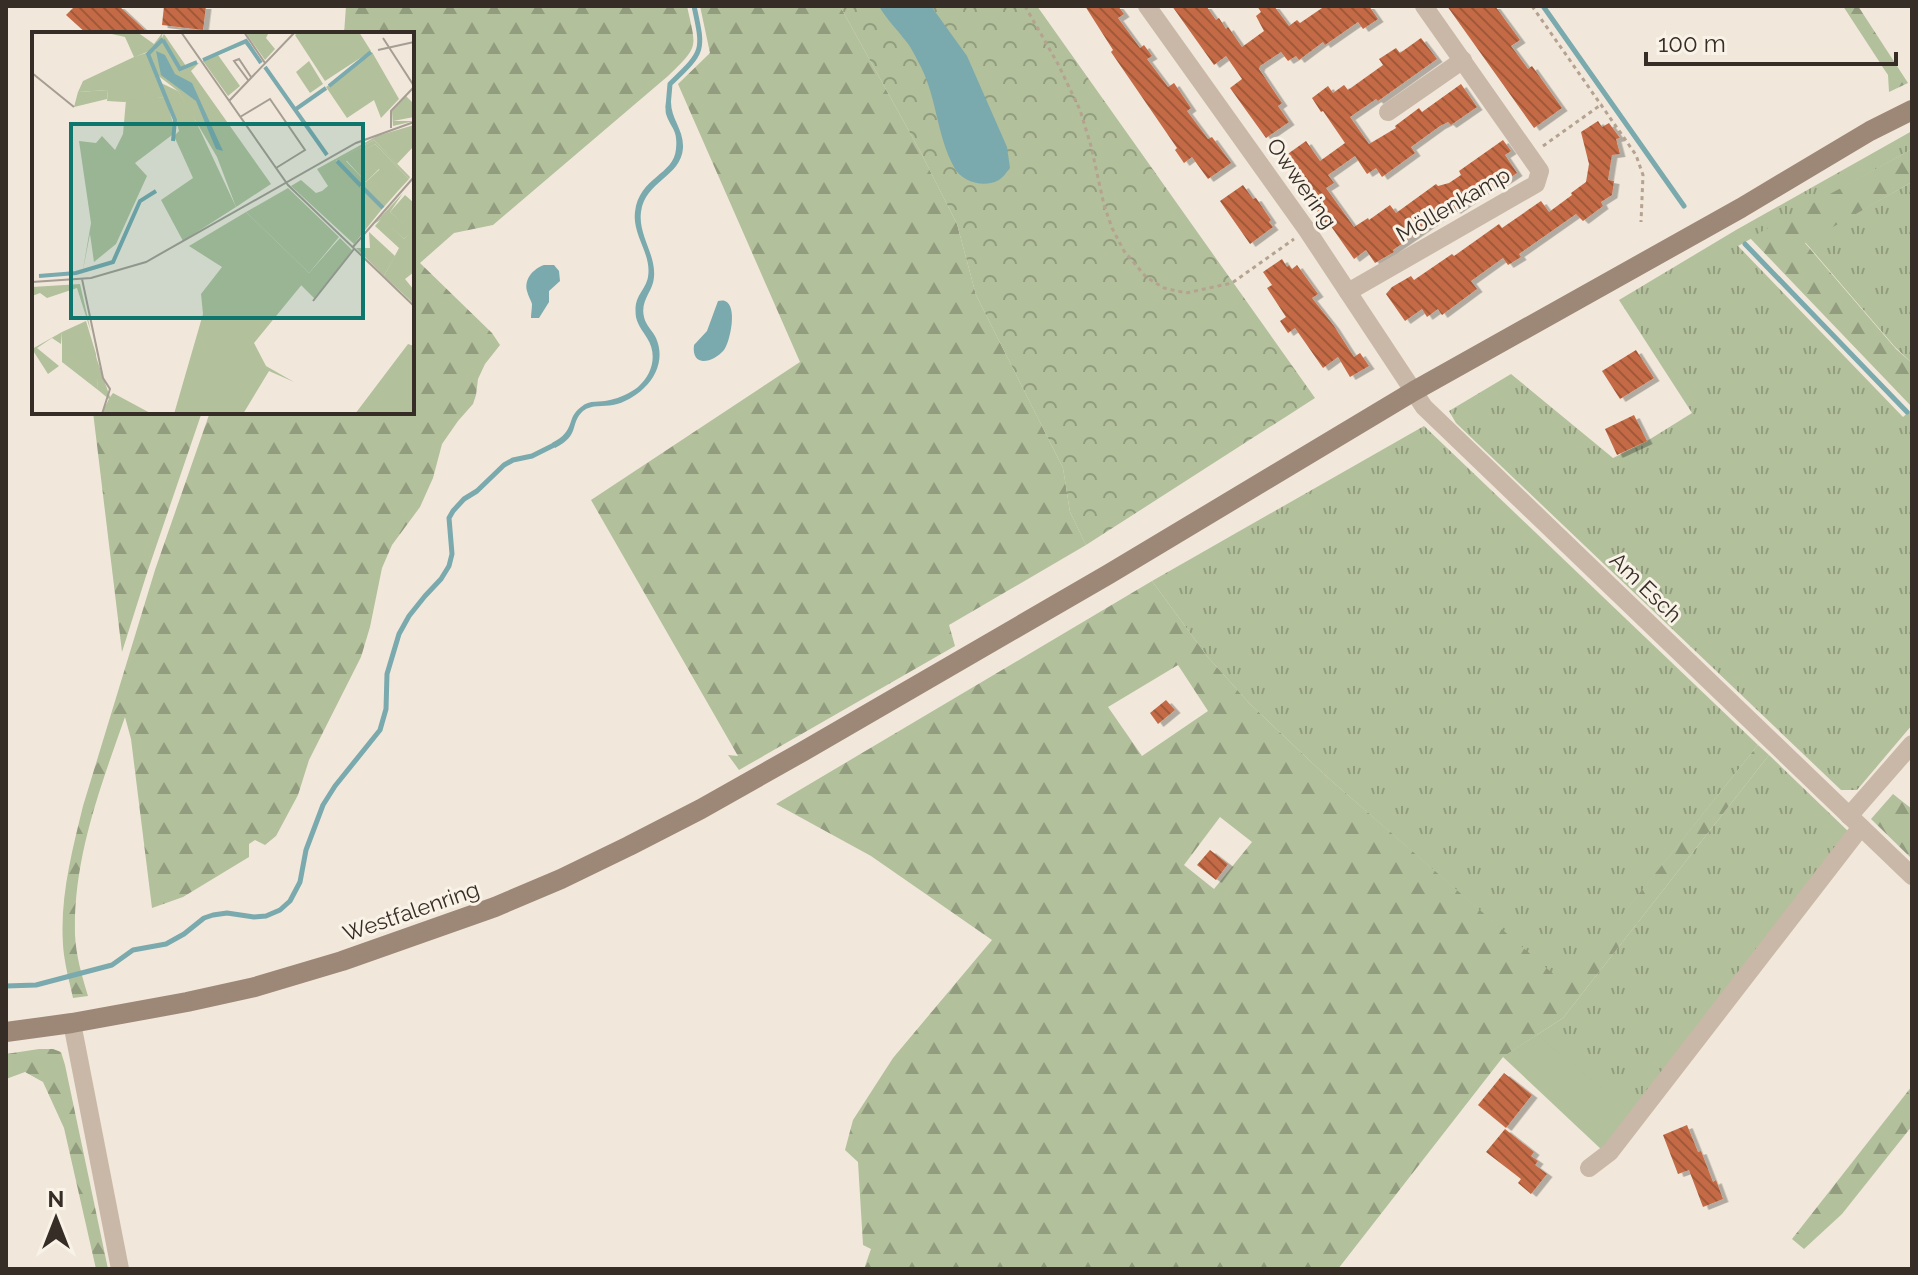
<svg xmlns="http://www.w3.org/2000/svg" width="1918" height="1275" font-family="Raleway,sans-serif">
<defs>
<pattern id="grass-tufts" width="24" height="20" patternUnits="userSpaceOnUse" patternTransform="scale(2)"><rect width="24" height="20" fill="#b2c09b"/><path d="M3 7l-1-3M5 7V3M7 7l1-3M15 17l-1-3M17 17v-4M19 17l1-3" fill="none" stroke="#929c7e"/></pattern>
<pattern id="forest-firs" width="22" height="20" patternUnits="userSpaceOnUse" patternTransform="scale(2)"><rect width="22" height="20" fill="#b2c09b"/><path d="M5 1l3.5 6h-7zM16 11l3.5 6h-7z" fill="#929c7e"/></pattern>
<pattern id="park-crowns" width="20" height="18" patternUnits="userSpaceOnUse" patternTransform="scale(2)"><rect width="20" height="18" fill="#b2c09b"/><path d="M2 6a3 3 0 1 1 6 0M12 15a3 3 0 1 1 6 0" fill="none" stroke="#929c7e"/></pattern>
<pattern id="building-back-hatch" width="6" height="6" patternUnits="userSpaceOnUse" patternTransform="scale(2)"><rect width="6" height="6" fill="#c46b46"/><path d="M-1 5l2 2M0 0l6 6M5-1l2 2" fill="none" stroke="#a0583a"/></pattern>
<filter id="shadow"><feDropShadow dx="5.5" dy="3" stdDeviation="0" flood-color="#0004"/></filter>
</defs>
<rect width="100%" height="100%" fill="#f1e8db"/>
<!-- grass -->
<g fill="url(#grass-tufts)">
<polygon points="1912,131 1912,149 1738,246 1903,417 1912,409 1912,725 1857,790 1841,790 1456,423 1449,411 1511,374 1613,458 1647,441 1692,413 1619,300 1736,230"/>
<polygon points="1912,182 1912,363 1895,347 1805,242"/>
<polygon points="1424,426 1758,745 1566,986 1326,776 1249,703 1207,656 1152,581"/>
<polygon points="1769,755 1850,833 1632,1113 1503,1057 1563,1018"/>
</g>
<!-- forest -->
<g fill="url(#forest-firs)" fill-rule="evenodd">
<path d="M346 6H687C696 48 700 45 668 76L493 225 454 233 420 263 492 333 500 345 485 364 478 379 476 395 473 404 458 421 442 444 433 478 420 507 392 545 382 568 370 627 361 657 309 760 298 795 276 836 265 845 255 840 249 844V857L183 897 152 908 131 739 125 717C100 788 73 859 75 935 76 956 82 976 88 996L73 998C70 984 66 970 64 955 58 905 71 855 83 806L155 570 210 412H412V34H344Z"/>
<polygon points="700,6 840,6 920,151 957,224 976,295 1063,468 1070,512 1086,545 949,625 955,646 739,770 728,755 738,756 591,500 800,362 678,84 710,53"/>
<polygon points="1843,6 1858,6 1908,83 1889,92 1888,75"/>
<polygon points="1912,149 1912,182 1805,243 1896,349 1912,363 1912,407 1750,238"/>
<polygon points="93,412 202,412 146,576 122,652"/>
<path d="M1152 581 1207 656 1249 703 1326 776 1566 985 1758 745 1769 755 1563 1018 1503 1057 1338 1269H864L871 1249 863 1245 858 1162 845 1150 853 1120 893 1058 992 940 871 856 776 804ZM1178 665 1208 711 1142 756 1108 707ZM1220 817 1252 842 1214 889 1184 865Z"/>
<polygon points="1893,794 1912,809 1912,859 1871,819"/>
<polygon points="39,1049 53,1049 61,1052 65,1065 108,1269 96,1269 64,1128 43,1082 25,1072 6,1079 6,1054"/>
<polygon points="1912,1086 1912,1126 1842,1214 1804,1249 1792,1239"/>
</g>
<!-- park -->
<polygon fill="url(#park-crowns)" points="840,6 1037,6 1315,398 1086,545 1070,512 1063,468 976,295 957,224 920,151"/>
<!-- garden -->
<polygon fill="#b2c09b" points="1537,1035 1632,1113 1603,1151 1503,1057"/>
<!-- water -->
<g fill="#7aa9ae">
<path d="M879 6H931L967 56 1007 147 1010 168C1006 173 1002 179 997 181 982 188 961 181 954 167 937 136 937 99 921 67 916 58 912 48 905 40 896 28 887 20 879 6Z"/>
<path d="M666 102H671C671 119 684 130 683 148 681 177 645 181 641 212 638 235 656 254 654 277 653 292 640 300 644 317 646 326 653 331 656 338 664 356 658 375 644 388 636 396 624 403 613 405 603 407 592 404 583 411 569 424 581 435 555 448L552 443C577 430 565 419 581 407 590 399 600 403 610 400 620 398 630 393 638 387 652 375 658 355 647 338 643 331 638 326 636 317 633 295 645 292 648 277 652 254 632 235 635 212 639 177 674 175 676 149 678 129 671 129 666 114 665 110 666 106 666 102Z"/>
<path d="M544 265H554L559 271 560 281 549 291V302L539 318H531C531 313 532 309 532 304 531 300 528 296 527 291 524 279 533 269 544 265Z"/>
<path d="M718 301C720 301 722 300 725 301 738 306 730 342 724 350 713 363 691 368 694 345L707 331Z"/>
</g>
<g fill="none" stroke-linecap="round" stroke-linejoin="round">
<!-- stream -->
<g stroke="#7aa9ae" stroke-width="5">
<polyline points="1543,6 1684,206"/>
<path d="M668 107 670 84C704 51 704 52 694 6"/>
<polyline points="1745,244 1907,412"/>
<polyline points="6,986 36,985 112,965 133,950 166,944 184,934 204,918 213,915 227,913 254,917 266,916 280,910 290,901 300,882 306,850 323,805 335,786 380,730 386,709 387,674 399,634 409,616 425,596 441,579 449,566 452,554 449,518 453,511 464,499 477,491 504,465 513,460 532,456 558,443"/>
</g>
</g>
<!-- building -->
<g fill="url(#building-back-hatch)" filter="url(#shadow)">
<polygon points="75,6 119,6 149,34 87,34 66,15"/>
<polygon points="164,6 206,6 203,30 162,25"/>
<polygon points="1085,6 1118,6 1124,14 1118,18 1140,48 1144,45 1152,56 1147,59 1168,87 1174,83 1191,108 1187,111 1208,139 1212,137 1231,163 1208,179 1192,157 1184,163 1175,150 1177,148 1111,52 1113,50"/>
<polygon points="1172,6 1206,6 1216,20 1219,18 1226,29 1228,27 1242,47 1264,31 1256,16 1261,12 1257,6 1274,6 1289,26 1297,20 1300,23 1325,6 1369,6 1378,19 1363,29 1358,22 1325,45 1323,42 1299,60 1296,56 1288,61 1281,52 1260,66 1259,69 1282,103 1278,106 1289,122 1266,138 1230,88 1242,79 1226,56 1214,65"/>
<polygon points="1447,6 1495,6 1520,40 1511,46 1528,69 1532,66 1562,108 1534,128"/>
<polygon points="1421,38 1437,59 1378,101 1376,99 1350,117 1369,144 1396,128 1395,126 1419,108 1422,112 1461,84 1477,107 1451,125 1448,122 1440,126 1411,147 1415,153 1382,177 1376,168 1367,174 1355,156 1328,175 1334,183 1326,188 1354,227 1368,218 1369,220 1390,205 1396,213 1436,184 1438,186 1449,183 1461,175 1459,171 1503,140 1511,151 1505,155 1517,173 1496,187 1494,184 1455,211 1453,208 1393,250 1394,252 1375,263 1366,250 1354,259 1328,222 1326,224 1309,200 1311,199 1286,167 1288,166 1282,158 1306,141 1320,161 1345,143 1323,111 1321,112 1312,98 1328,86 1333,93 1344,85 1348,90 1383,65 1379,59 1396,48 1400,53"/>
<polygon points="1598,121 1602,127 1609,123 1620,138 1616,139 1620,154 1612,155 1608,180 1614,181 1612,195 1601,202 1603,206 1583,221 1576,214 1519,254 1521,257 1508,265 1503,258 1471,281 1477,289 1442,315 1438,309 1427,317 1422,309 1405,321 1386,294 1392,287 1411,276 1414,280 1452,254 1454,256 1499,224 1502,228 1541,201 1549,212 1572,195 1571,193 1586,182 1589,164 1581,132"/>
<polygon points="1243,185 1253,199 1256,198 1271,220 1269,222 1273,227 1250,244 1220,201"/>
<polygon points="1282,259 1287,267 1289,265 1292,269 1297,265 1318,294 1312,298 1334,326 1354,357 1360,353 1369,366 1350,377 1338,357 1323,368 1295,328 1288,333 1280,321 1286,317 1267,288 1272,285 1263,272"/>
<polygon points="1636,350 1654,378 1620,399 1602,371"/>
<polygon points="1634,415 1647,441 1617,455 1605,429"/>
<polygon points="1166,700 1175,710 1158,724 1150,713"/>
<polygon points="1210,850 1228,864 1216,880 1197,865"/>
<polygon points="1504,1073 1532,1095 1506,1128 1478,1105"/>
<polygon points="1687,1125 1698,1152 1701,1151 1713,1182 1716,1180 1723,1199 1703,1207 1689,1170 1678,1174 1663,1135"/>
<polygon points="1505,1129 1534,1152 1531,1156 1538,1161 1535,1165 1547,1174 1531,1194 1518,1183 1521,1179 1486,1152"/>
</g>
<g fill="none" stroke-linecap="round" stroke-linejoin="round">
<!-- path -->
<g stroke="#b5a291" stroke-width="3" stroke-dasharray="4 4" stroke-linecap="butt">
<polyline points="1025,6 1058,64 1080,110 1091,146 1104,205 1112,228 1124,251 1146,277 1164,288 1186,293 1232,283 1294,239"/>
<polyline points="1532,6 1636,155 1643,175 1641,222"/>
<polyline points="1543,146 1602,104"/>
</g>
<!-- street -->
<g stroke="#c9b8a7" stroke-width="18">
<polyline points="1147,6 1307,230 1424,407 1912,876"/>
<polyline points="1388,112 1463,60"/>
<polyline points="1348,292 1536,184 1540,171 1424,6"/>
<polyline points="1849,816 1912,744"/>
<polyline points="72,1023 120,1269"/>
<polyline points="1589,1168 1610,1152 1861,827"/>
</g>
<!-- secondary -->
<polyline stroke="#9d8878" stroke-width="20" points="6,1032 72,1023 187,1002 255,987 342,961 495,907 561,879 629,846 701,809 802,752 1109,574 1414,391 1741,208 1870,131 1912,110"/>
</g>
<g text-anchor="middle" stroke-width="6" stroke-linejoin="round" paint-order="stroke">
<!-- street labels -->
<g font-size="22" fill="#362d27" stroke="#f9f2e7">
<text transform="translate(1302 183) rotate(55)" y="8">Owwering</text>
<text transform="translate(1453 204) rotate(-30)" y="8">Möllenkamp</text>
<text transform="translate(1646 587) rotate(44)" y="8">Am Esch</text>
<text transform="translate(411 911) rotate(-19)" y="8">Westfalenring</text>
</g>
</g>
<!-- overview -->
<g transform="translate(32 32)">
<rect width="382" height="382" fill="#f1e8db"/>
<path d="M71 0H105L122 12 131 0 127 15 103 25 122 39 133 65 92 70 75 69 76 58 46 60 51 49 102 25 93 5ZM213 0H237L234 6 243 17 233 28ZM267 0H327L339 19 293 49 263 3ZM213 10 230 32 213 12 186 23 208 54 196 64 171 29ZM340 20 367 67 349 86 342 68 315 86 294 55ZM277 29 291 52 278 61 264 40ZM374 64 382 72V85L361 89H382L361 94 360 79ZM382 93V114L365 132 342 108 304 129 350 177 322 212 259 154 269 148 284 161 290 159 296 154 285 137 345 104ZM343 112 377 147 366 159 347 137 334 150 314 128ZM256 156 307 205 277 241 214 180ZM373 163 382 171V240L373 247 382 258 380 270 352 244 367 216 343 194 350 186 372 207 380 199 358 180ZM308 206 320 218 283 267 268 252ZM54 289 64 322 66 358 30 330V300ZM376 312 382 314V382H323Z" fill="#b2c09b"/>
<path d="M129 51 146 59 160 81 204 175 151 209 129 168 161 146 142 104 147 99 144 88ZM133 65 144 100 103 131 115 144 84 212 62 230 58 202 50 243 59 191 47 109 64 111 70 104 83 118 91 102 94 68ZM342 108 378 145 377 147 343 112 314 129 334 150 348 137 361 148 366 159 351 176 305 128ZM371 161 358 180 381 199 372 207 350 187 342 192ZM214 180 277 241 308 206 222 311 234 334 262 350 237 339 211 382H142L171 282 169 262 190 235 157 214ZM337 200 363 224 352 244 324 216H338ZM48 252 59 300 45 256 15 266 8 261 0 264V255ZM30 300 29 312 20 306 5 316 27 334 16 342 0 317ZM63 322 78 365 81 361 120 382H69L77 367 66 358Z" fill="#b2c09b"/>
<path d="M132 2 154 34 167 31 159 39 239 152 204 175 185 125 146 59 102 25 123 18Z" fill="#b2c09b"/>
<path d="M76 58 75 67 42 75 46 60Z" fill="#b2c09b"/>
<path d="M124 19 133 23 143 42 160 51 191 119 184 117 164 69 129 43Z" fill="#7aa9ae"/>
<path fill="none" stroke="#7aa9ae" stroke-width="4" d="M131 7 116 22 143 88 141 109M131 8 148 37 165 30M171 28 214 9 229 31M233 35 295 123M297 54 339 20M264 77 294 56M305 129 329 154M330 155 351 176M7 244 44 241 81 230 108 169 124 159"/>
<path fill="none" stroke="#a69d93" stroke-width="2" d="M149 0 256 153 382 274M212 0 233 31M351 6 382 54M346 18 382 10M0 41 42 75M216 48 202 29 207 27 219 45M197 69 263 0M208 85 238 67 273 118 244 136M359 96V79L382 55M320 216 382 145M50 247 71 346 78 357 70 382M0 250 59 246 114 230 324 111 382 90M281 269 322 217"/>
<path fill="#0f766e" fill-opacity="0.15" stroke="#0f766e" stroke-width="4" d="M39 92H331V286H39Z"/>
<rect width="382" height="382" fill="none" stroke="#362d27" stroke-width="4"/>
</g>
<!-- border -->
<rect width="1918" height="1275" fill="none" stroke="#362d27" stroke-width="16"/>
<!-- north arrow -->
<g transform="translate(56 1219)" stroke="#f9f2e7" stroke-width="6" paint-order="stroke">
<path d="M0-6L14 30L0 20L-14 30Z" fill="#362d27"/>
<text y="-12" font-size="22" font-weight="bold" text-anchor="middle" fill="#362d27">N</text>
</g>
<!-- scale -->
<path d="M1646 52v12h250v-12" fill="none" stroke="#362d27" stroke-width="4"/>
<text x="1658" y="52" font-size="24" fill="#362d27" stroke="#f9f2e7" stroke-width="6" paint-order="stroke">100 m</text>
</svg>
